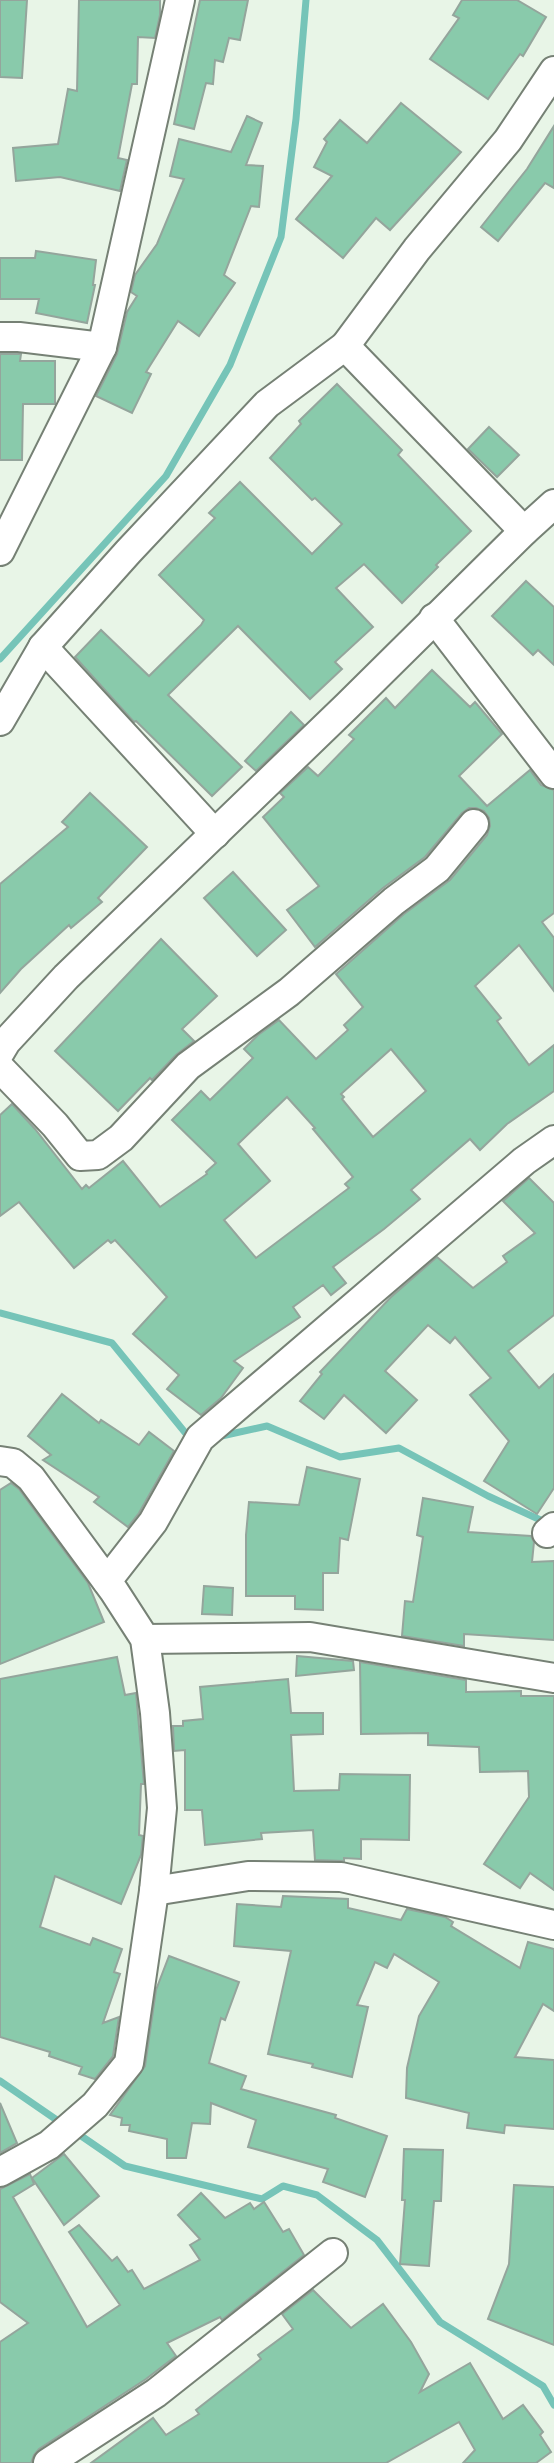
<svg xmlns="http://www.w3.org/2000/svg" width="554" height="2463" font-family="'Open Sans',sans-serif">
<rect width="100%" height="100%" fill="#e8f5e7"/>
<g fill="none" stroke-linecap="round" stroke-linejoin="round">
<!-- stream -->
<g stroke="#76c4b8" stroke-width="7">
<polyline points="0,659 166,476 230,365 281,237 296,119 306,0"/>
<polyline points="0,1313 112,1343 192,1441"/>
<polyline points="217,1437 267,1426 340,1457 399,1448 488,1496 547,1523"/>
<polyline points="0,2081 64,2125"/>
<polyline points="74,2131 125,2166 262,2199 283,2186 317,2195 377,2240 440,2322 543,2386 554,2405"/>
</g>
</g>
<!-- building -->
<g fill="#89caab" stroke="#94a59c" stroke-width="2" fill-rule="evenodd">
<polygon points="0,0 27,0 22,78 0,77"/>
<polygon points="79,0 160,0 160,15 155,38 138,37 137,84 132,84 118,158 127,160 120,191 60,177 16,181 13,148 58,144 68,89 77,91"/>
<polygon points="200,0 248,0 240,40 229,38 223,62 215,60 213,84 206,83 194,129 174,124"/>
<polygon points="462,0 517,0 546,17 523,56 520,54 488,99 430,59 459,18 453,15"/>
<polygon points="401,103 461,152 390,230 376,218 343,258 296,219 332,176 314,167 327,142 324,139 340,120 367,143"/>
<polygon points="247,116 262,123 246,165 263,166 259,207 251,206 224,275 235,283 199,336 178,321 146,372 151,374 132,413 96,396 117,354 127,312 137,296 131,292 135,275 157,244 184,179 170,176 179,139 231,152"/>
<polygon points="554,126 554,188 545,183 498,241 481,227 527,169"/>
<polygon points="36,251 96,260 93,285 95,285 87,323 36,313 39,299 0,299 0,258 35,258"/>
<polygon points="0,354 21,354 20,361 55,361 55,404 23,404 22,460 0,460"/>
<polygon points="337,384 402,450 398,455 471,531 436,565 438,567 402,603 364,564 336,588 373,627 335,662 342,669 310,699 238,626 168,695 242,767 212,796 136,721 134,722 75,657 101,630 149,676 201,625 204,620 159,575 215,518 209,513 240,482 312,554 342,524 315,498 312,500 270,458 301,424 299,421"/>
<polygon points="489,427 519,455 497,477 468,449"/>
<polygon points="526,581 554,607 554,665 538,650 533,655 492,616"/>
<path d="M432 670 470 707 475 702 502 734 459 776 487 806 530 770 541 785 554 790V913L542 922 554 938V991L519 945 475 986 501 1018 497 1021 529 1065 554 1045V1091L507 1124 480 1150 470 1139 411 1190 420 1199 384 1229 333 1267 346 1283 331 1295 323 1285 293 1307 300 1317 234 1361 243 1368 221 1398 201 1415 167 1389 179 1375 133 1334 167 1297 115 1240 111 1243 108 1240 74 1268 19 1202 0 1216V1115L12 1104 35 1129 82 1189 86 1185 89 1188 123 1161 160 1207 207 1174 206 1172 216 1163 172 1120 201 1091 210 1100 253 1058 244 1049 258 1035 279 1020 316 1059 348 1030 344 1025 363 1007 336 974 404 914 450 880 487 835 490 826 489 818 484 811 476 808H469L462 813 425 857 383 888 315 947 287 910 319 886 263 817 284 797 280 793 308 767 318 776 354 739 349 735 386 698 395 708ZM391 1049 426 1091 373 1137 342 1099 344 1097 341 1094ZM287 1097 315 1128 313 1129 353 1177 345 1184 349 1188 256 1258 224 1220 270 1181 238 1144Z"/>
<polygon points="291,712 304,725 256,771 245,761"/>
<polygon points="90,793 147,847 98,898 102,902 71,928 69,925 21,969 0,993 0,884 68,827 62,822"/>
<polygon points="233,872 286,930 257,956 204,898"/>
<polygon points="161,939 217,996 182,1029 194,1041 176,1055 152,1080 150,1078 118,1111 55,1051"/>
<polygon points="529,1178 554,1203 554,1315 508,1351 539,1388 554,1374 554,1488 537,1514 484,1481 509,1441 470,1395 491,1378 455,1337 450,1343 428,1325 385,1371 417,1400 386,1433 344,1395 324,1419 300,1401 322,1374 320,1372 391,1297 437,1257 473,1288 507,1262 503,1256 535,1233 503,1201"/>
<polygon points="62,1394 99,1423 101,1420 139,1445 149,1432 174,1451 139,1513 128,1527 94,1502 99,1497 43,1460 51,1455 28,1436"/>
<polygon points="307,1467 360,1479 348,1540 340,1538 338,1573 323,1573 323,1610 295,1609 295,1596 246,1596 246,1535 249,1502 299,1505"/>
<polygon points="11,1483 19,1489 88,1583 104,1622 0,1664 0,1490"/>
<polygon points="423,1498 473,1507 468,1532 531,1536 534,1542 532,1562 554,1561 554,1640 464,1634 464,1646 402,1636 405,1601 413,1602 423,1537 417,1535"/>
<polygon points="204,1586 233,1588 232,1615 202,1614"/>
<polygon points="297,1656 353,1661 354,1670 296,1676"/>
<polygon points="117,1657 125,1695 136,1693 138,1715 144,1784 141,1784 139,1835 143,1836 141,1855 121,1904 55,1876 40,1927 90,1945 93,1938 122,1949 114,1972 120,1974 103,2023 119,2017 113,2056 95,2079 79,2074 82,2067 49,2056 50,2052 0,2037 0,1679"/>
<polygon points="360,1662 466,1680 466,1692 521,1691 521,1696 554,1696 554,1890 530,1873 520,1888 484,1864 529,1797 528,1771 480,1772 479,1747 428,1745 428,1733 361,1734"/>
<polygon points="288,1679 291,1713 323,1713 323,1734 291,1735 294,1791 339,1790 340,1774 410,1775 409,1840 361,1839 361,1859 344,1858 344,1861 315,1860 313,1830 261,1833 262,1839 205,1845 202,1810 185,1810 185,1750 174,1751 173,1726 183,1726 183,1721 203,1719 200,1687"/>
<polygon points="283,1896 348,1899 348,1908 401,1920 407,1909 445,1917 453,1922 451,1926 520,1968 528,1942 554,1949 554,2011 543,2004 515,2057 554,2060 554,2129 505,2125 504,2133 467,2128 469,2113 406,2098 407,2068 419,2016 439,1982 394,1954 387,1968 375,1962 357,2005 368,2007 352,2077 312,2067 313,2064 268,2054 291,1951 234,1946 237,1904 281,1907"/>
<polygon points="169,1956 239,1982 225,2020 221,2018 209,2063 246,2076 241,2089 336,2115 335,2118 387,2136 365,2197 323,2182 328,2169 248,2147 256,2120 211,2103 210,2124 192,2123 186,2158 167,2158 167,2139 129,2131 130,2125 121,2125 122,2118 110,2115 145,2066 156,1990"/>
<polygon points="0,2103 17,2143 0,2153"/>
<polygon points="404,2149 443,2150 441,2201 434,2201 429,2266 400,2264 405,2200 402,2200"/>
<polygon points="64,2154 99,2196 64,2225 32,2178"/>
<polygon points="30,2174 34,2184 13,2197 87,2327 120,2305 69,2232 79,2225 112,2261 117,2257 128,2272 132,2270 144,2289 200,2260 190,2245 200,2239 178,2215 201,2193 225,2218 250,2203 254,2209 264,2202 283,2232 289,2229 304,2255 222,2320 220,2317 167,2343 176,2356 146,2379 39,2449 34,2455 31,2463 0,2463 0,2342 28,2323 0,2302 0,2189"/>
<polygon points="514,2185 554,2187 554,2345 488,2319 509,2264"/>
<polygon points="313,2290 351,2328 383,2304 411,2342 429,2374 420,2392 470,2363 503,2419 523,2405 543,2432 540,2435 551,2452 536,2463 463,2463 475,2450 459,2422 386,2463 91,2463 153,2418 166,2435 199,2414 196,2410 261,2359 258,2355 293,2329 282,2314"/>
</g>
<g fill="none" stroke-linecap="round" stroke-linejoin="round">
<!-- minor casing -->
<g stroke="#768175" stroke-width="32">
<g id="minor">
<polyline points="0,337 19,337 102,347"/>
<polyline points="345,346 417,249 508,140 554,71"/>
<polyline points="0,551 102,347 180,0"/>
<polyline points="434,618 554,774"/>
<polyline points="43,647 215,834"/>
<polyline points="0,721 43,647 128,552 267,404 345,346 524,531"/>
<polyline points="0,1052 6,1042 66,977 347,706 524,531 554,504"/>
<polyline points="0,1068 55,1125 80,1156 98,1155 121,1138 188,1066 289,992 394,901 437,869 474,824"/>
<polyline points="0,1461 13,1463 31,1478 114,1591 145,1639 155,1713 162,1808 154,1891 129,2063 95,2105 49,2145 0,2172"/>
<polyline points="547,1533 554,1527"/>
<polyline points="107,1581 153,1522 200,1438 524,1161 554,1140"/>
<polyline points="145,1639 310,1637 554,1678"/>
<polyline points="154,1891 248,1876 341,1877 554,1925"/>
<polyline points="48,2463 156,2393 333,2253"/>
</g>
</g>
<!-- minor -->
<use href="#minor" stroke="#fff" stroke-width="28"/>
</g>
</svg>
